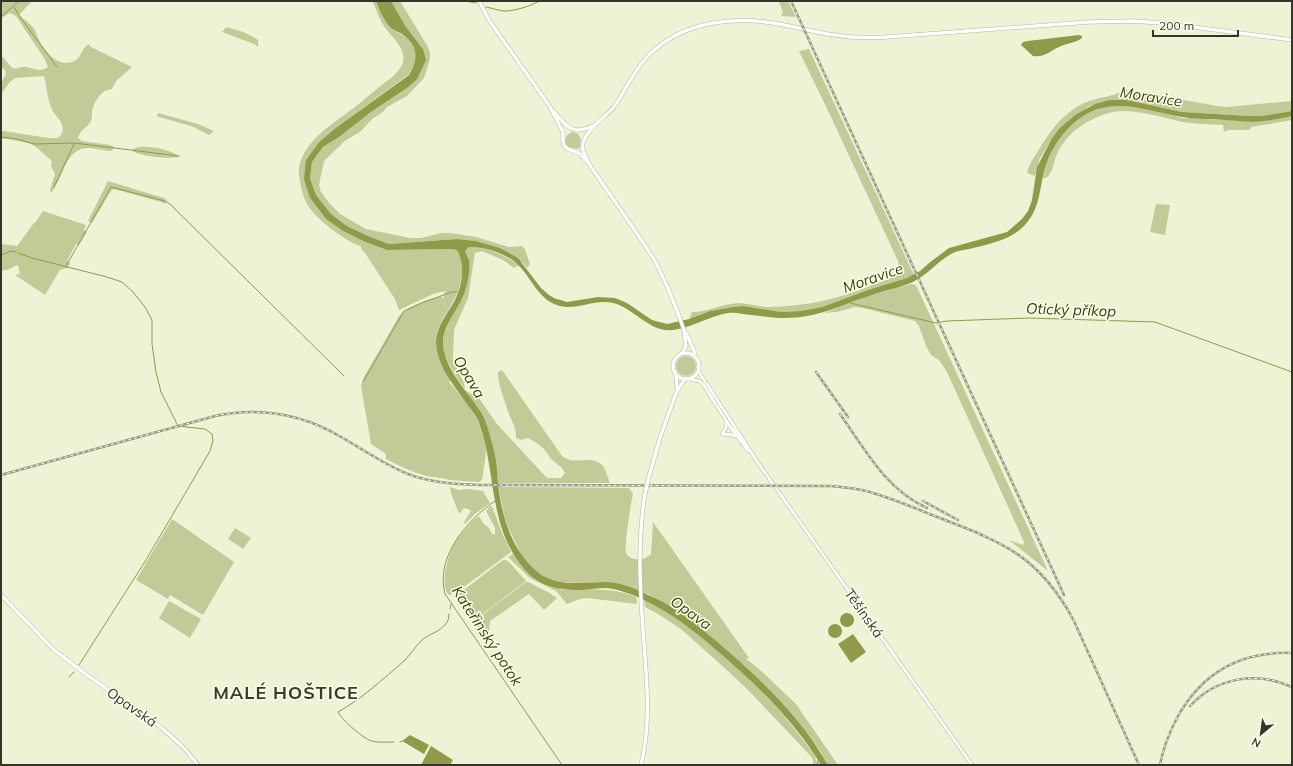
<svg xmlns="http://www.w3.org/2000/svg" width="1293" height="766" font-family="Mulish,sans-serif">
<rect width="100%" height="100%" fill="#eef3d6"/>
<!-- green -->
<g fill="#c2cb97">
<path d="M1 1H32L19 15C24 19 31 24 35 30 36 32 37 36 38 38 45 52 59 70 76 60 82 56 82 47 89 44L91 47 132 67 116 81 112 89C101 90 95 100 92 111 92 115 92 120 90 123 85 129 80 130 78 138L82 141 110 145 114 147 113 149 111 151C104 151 96 148 89 148 64 148 64 178 51 193L50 190 55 174 51 166 52 161 36 147 29 143 1 138V131C10 131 53 140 57 138 62 136 64 130 62 125 61 119 53 114 51 107 47 97 47 87 44 76L15 78 10 82 1 94V83L6 74 5 70 1 67V56C6 59 9 66 13 68 17 70 21 66 26 67 34 68 39 73 48 67L44 58 16 16 10 13 4 16 1 19Z"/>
<path d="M372 1H376C380 11 385 23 394 30 398 33 403 35 407 38 419 49 417 63 409 74L337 127 319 142 306 160 310 198 326 219 343 231 365 242 387 250 451 249 457 250C459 254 461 257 462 261 464 272 459 293 453 302 446 314 436 327 436 341 436 356 444 369 451 381L449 382 466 402 476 417 481 430 485 444 486 453 482 480 479 482 449 480C442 477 434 478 427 476 412 472 399 466 386 459V454L371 444 361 386 364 377 399 316C410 304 426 301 441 296L443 299 445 291 433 294 399 310 395 299 365 253 361 249V246C351 245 318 220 312 211 306 204 303 196 301 186 300 181 298 174 299 168 303 141 335 122 355 107 363 101 370 94 378 88 387 81 397 75 402 65 409 48 389 36 382 23 378 16 376 8 372 1Z"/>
<polygon points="391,1 400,1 428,47 430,53 430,59 424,78 407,96 387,107 383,112 372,119 360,132 346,140 324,161 319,185 321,192 329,203 340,214 366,229 410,238 421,238 441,233 450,233 476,237 509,247 522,246 525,249 530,264 527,268 523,263 500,248 476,241 457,239 389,244 368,236 347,226 331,214 316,195 310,178 312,162 323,147 339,137 371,112 407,88 423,49 406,27"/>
<polygon points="779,1 788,1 796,17 781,16 783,13"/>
<path d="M226 27C237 30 248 33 258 40V47L254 44 222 32Z"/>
<path d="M809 49 914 275 907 278 868 290 822 307 801 311 782 312 743 306 733 307 710 311 689 319 692 312C704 313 722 304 737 303 748 303 759 307 770 307 808 306 840 299 875 284 882 281 894 278 899 272L898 261 831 117 799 51Z"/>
<path d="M1126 90 1140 92 1217 106 1226 107 1292 101V111L1262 116H1249L1182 112 1127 100H1109L1095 104 1088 107 1051 140 1040 158 1035 176 1027 173C1029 164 1033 159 1038 151 1050 131 1063 113 1084 103 1098 97 1113 97 1126 90Z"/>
<path d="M1129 105 1183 118 1251 121H1264L1292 116V120L1251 127 1249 130H1228L1224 132 1223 125C1210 124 1196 124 1183 122 1164 118 1143 111 1123 111 1105 111 1084 122 1071 134 1065 140 1060 147 1057 154 1053 162 1054 172 1046 178H1043C1044 173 1045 168 1046 163 1054 140 1075 116 1098 109 1108 106 1118 106 1129 105Z"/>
<polygon points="158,113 198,124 214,131 209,135 191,126 159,117 157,116"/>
<polygon points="573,132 578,134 581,139 580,147 577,149 568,147 565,141 567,135"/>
<path d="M138 147C151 146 170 149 180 157 169 159 142 157 132 151L133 149Z"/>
<polygon points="108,181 164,198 167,200 165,204 161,202 114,189 111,191 92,223 88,221"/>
<polygon points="1156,204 1170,205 1165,235 1150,232"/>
<path d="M43 211 86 225 84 230 87 232 79 245 76 244 67 261 70 263 68 268 62 269 60 270 45 295 15 275 20 274 18 265C10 267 10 271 1 270V244L17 246 34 223H35Z"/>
<path d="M469 247C488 247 504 255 519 265L514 268 503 260 482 251 475 253 468 298 454 330 453 360 464 383 465 390 479 398 497 424 547 478H561L565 473 562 468 551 459 544 449 538 444 528 438 521 440 516 438C516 425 513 425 509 414 506 405 497 380 498 372L502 370 562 456C576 467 591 453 603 466 606 470 608 478 610 483H502V487L629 488 633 494C631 503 624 545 626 553 628 557 632 559 637 559 642 560 647 558 651 554L653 522 749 658 746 659 758 668 796 704 838 765H828L821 752 798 722 769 689 744 665 697 626 673 608 648 594 606 582 583 583 561 582 550 580 536 573 521 554 508 527 504 515 498 484 495 455 484 418 457 378 448 362 444 353 443 341 444 334 450 319 459 304 465 251Z"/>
<polygon points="911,284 916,285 1048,571 1009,540 1023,545 1024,542 947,372 939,360 931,355 926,346 919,326 915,321 863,308 855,307 837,312 824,313 871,295"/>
<circle cx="686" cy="366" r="10"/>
<polygon points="450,487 459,490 468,489 483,491 490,503 475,514 465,524 464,522 471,511 468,509 464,508 459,514 451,493"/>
<path d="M490 506H492L502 533 511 552 457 592 449 595C439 585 448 556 454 544 459 536 471 521 479 516L483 523 489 528 492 534 495 535V528L486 511Z"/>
<polygon points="172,519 234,562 203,615 170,595 168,599 136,580"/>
<polygon points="235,528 251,538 243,549 228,539"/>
<path d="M513 554C530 578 535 578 562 589L561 591 564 589C589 590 613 587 636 597L637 604 587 598 580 599 567 604 556 591 530 578 508 557Z"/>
<polygon points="503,560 506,560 509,562 526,581 525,582 476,619 470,617 456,598 456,596"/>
<path d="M526 582H528L548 592 557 598 544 610 529 594 490 621 489 631C481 634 477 628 473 622Z"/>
<path d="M644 599C712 636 771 694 815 756L816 761 821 765H813V759L805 750 749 691 729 672 681 629 658 614 645 607Z"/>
<polygon points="169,601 201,619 190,638 159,618"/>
</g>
<!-- water -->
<g fill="#909a49">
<path d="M376 1H391L406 27 423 49 426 60 417 79 407 88 371 112 339 137 323 147 312 162 310 178 316 195 331 214 347 226 368 236 389 244 457 239 476 241 500 248 518 258 541 288 549 295 554 298 567 302 598 297 615 298 627 303 652 320 667 324 689 319 710 311 733 307 743 306 782 312 801 311 822 307 868 290 907 278 920 271 929 263 949 248 1007 232 1022 219 1028 211 1032 200 1037 167 1051 140 1059 129 1075 115 1095 104 1109 100H1127L1182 112 1249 116H1262L1292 111V116C1283 118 1273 120 1264 121 1246 123 1229 120 1211 119 1202 119 1192 119 1183 117 1154 113 1127 100 1098 109 1075 116 1055 140 1047 162 1039 183 1042 207 1025 225 1011 240 989 244 969 249 964 250 956 251 951 254 937 262 927 275 913 282 900 288 885 290 872 295 841 305 818 318 785 318 774 318 762 316 752 315 744 315 736 312 728 313 709 316 691 328 673 330 650 333 634 308 613 303 593 298 572 314 552 303 537 295 532 280 521 268 509 254 487 247 469 247L465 251C466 254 468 258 469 261 471 273 465 296 458 306 452 317 443 329 443 342 443 365 463 387 476 405 479 410 483 415 485 420 489 431 492 443 495 455 497 464 497 474 498 484 501 508 507 535 522 555 539 579 554 584 583 583 590 583 598 582 605 582 619 582 634 588 646 594 672 604 694 623 715 640 758 676 800 716 828 765H821C794 720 754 682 714 648 693 630 671 613 646 601 634 595 619 589 605 588 598 588 591 589 583 590 551 590 534 585 516 558 489 518 495 466 479 423 477 417 473 412 470 408 456 388 436 366 436 341 437 326 447 314 454 302 462 287 466 265 457 250L451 249 387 250 365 242 343 231 326 219 310 198 304 179 306 160 319 142 337 127 409 75C419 59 418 45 402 34 397 31 393 30 389 26 383 18 379 10 376 1Z"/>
<path d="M1079 35 1082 36V38C1075 43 1068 43 1061 46 1051 50 1045 58 1033 56L1021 45 1023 42 1028 41Z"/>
<circle cx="847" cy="620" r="7"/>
<circle cx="835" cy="631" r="7"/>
<polygon points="853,634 866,652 851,663 838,644"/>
<polygon points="410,735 429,745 424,754 402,741"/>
<polygon points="431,746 453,760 450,765 421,765"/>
</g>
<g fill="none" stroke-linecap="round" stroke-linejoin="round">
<!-- stream -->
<g stroke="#909a49" stroke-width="1">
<polyline points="465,1 476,3"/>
<polyline points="14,7 20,17 57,67"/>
<path d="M486 7C492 8 499 11 505 11 514 11 532 6 539 1"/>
<polyline points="1,17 19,1"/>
<polyline points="1,137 17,139 34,144 74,143 179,156"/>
<polyline points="54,187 74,144"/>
<polyline points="18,253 32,258 107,277 122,282 133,292 145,307 152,320 152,344 156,372 161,392 178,426 205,429 212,434 213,441 210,451 146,560 79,665"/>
<polyline points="1,255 11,251 16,252"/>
<polyline points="66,266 111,187 165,201 170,204 344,376"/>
<polyline points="850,303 936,323 947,321 1029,318 1155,322 1292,372"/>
<polyline points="363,382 404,311 424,302 452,292 457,292"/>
<path d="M495 501C467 520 435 557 445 594L562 765"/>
<polyline points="450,609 451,604"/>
<polyline points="69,677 74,672"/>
<path d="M394 742C387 742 375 743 369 740 361 736 342 720 338 712 363 698 383 679 404 661 410 655 416 646 422 640 429 634 439 632 445 625 448 622 449 618 449 614"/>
<polyline points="400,742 402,741"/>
<polyline points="818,765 818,760"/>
</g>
<!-- minor casing -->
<g stroke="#b2b79c" stroke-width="4">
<g id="minor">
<path d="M699 370C700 378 707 382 710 389 725 412 741 436 756 460L972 765"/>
<polyline points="689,379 699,381 703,384 727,422 748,451"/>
<polyline points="722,434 726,428 726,423"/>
<polyline points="722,434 733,435 736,437"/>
</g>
</g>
<!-- major casing -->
<g stroke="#b2b79c" stroke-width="4.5">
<g id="major">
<polyline points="479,1 489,20 550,107 563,132 563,141 564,146 568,149 579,153 589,164 636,232 655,261 667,286 679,316 684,330 686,346 682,353"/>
<path d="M553 111C567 126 572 137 594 125"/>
<path d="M589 164C587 159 584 154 583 150 579 134 605 118 614 107 626 90 633 71 648 56 683 20 737 15 784 25 801 28 818 33 835 35 852 38 869 38 887 37L1089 22 1131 21 1163 23 1292 40"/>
<polyline points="684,331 687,334 695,354"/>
<circle cx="686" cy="366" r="13"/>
<polyline points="676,375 677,388"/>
<polyline points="648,480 660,438 676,393 685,379"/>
<polyline points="1,595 53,649 80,670 162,728 184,748 198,765"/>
<path d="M641 765C651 725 647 683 644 643 640 592 637 544 645 494"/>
</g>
</g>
<!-- minor -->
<use href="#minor" stroke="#fff" stroke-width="3"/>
<!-- major -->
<use href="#major" stroke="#fff" stroke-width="3.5"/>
<!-- rail casing -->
<g stroke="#969a85" stroke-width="2.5">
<g id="rail">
<polyline points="791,1 1064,595"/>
<polyline points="816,372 848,417"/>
<path d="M840 414C865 449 886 490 927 508"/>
<path d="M1 475 215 416C259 407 302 414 341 437 363 449 384 465 408 474 431 483 455 484 480 485L830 486C842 487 854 488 866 491 889 497 910 506 932 515 999 541 1038 553 1074 621L1139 765"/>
<polyline points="923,501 958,520"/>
<path d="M1190 706C1217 677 1257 671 1292 687"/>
<path d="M1160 765C1163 748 1170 731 1178 716 1203 672 1241 651 1292 653"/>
</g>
</g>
<!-- rail -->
<use href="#rail" stroke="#fcffee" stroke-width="1" stroke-dasharray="3" stroke-linecap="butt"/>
<!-- major-bridge casing -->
<g stroke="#b2b79c" stroke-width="4.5" stroke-linecap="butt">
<polyline id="major-bridge" points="645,494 648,480"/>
</g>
<!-- major-bridge -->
<use href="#major-bridge" stroke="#fff" stroke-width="3.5"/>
</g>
<g text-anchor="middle" stroke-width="3" stroke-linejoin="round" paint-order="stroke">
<!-- street labels -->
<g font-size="14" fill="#34362b" stroke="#fcffee">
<text transform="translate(864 613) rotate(55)" y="5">Těšínská</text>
<text transform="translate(132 707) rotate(35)" y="5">Opavská</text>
</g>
<!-- water labels -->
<g font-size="15" font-style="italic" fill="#3b4100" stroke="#fcffee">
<text transform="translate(1151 97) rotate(9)" y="5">Moravice</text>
<text transform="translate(873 278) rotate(-19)" y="5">Moravice</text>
<text transform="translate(1071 310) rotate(2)" y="5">Otický příkop</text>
<text transform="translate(469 377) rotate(59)" y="5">Opava</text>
<text transform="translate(691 613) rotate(36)" y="5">Opava</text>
<text transform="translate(487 636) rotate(57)" y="5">Kateřinský potok</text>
</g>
<!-- district labels -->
<g font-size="18" font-weight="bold" letter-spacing="1" fill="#393d26" stroke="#fcffee">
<text x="286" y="699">MALÉ HOŠTICE</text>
</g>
</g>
<!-- border -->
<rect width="1293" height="766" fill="none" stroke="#34362b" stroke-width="4"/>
<!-- north arrow -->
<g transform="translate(1261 734) rotate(209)" stroke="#fcffee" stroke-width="3" paint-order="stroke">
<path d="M0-3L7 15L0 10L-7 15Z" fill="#34362b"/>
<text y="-6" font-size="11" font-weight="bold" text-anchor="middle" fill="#34362b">N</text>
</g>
<!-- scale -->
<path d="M1153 30v6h85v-6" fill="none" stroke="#34362b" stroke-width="2"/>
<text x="1159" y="30" font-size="12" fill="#34362b" stroke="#fcffee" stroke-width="3" paint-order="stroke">200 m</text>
</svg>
